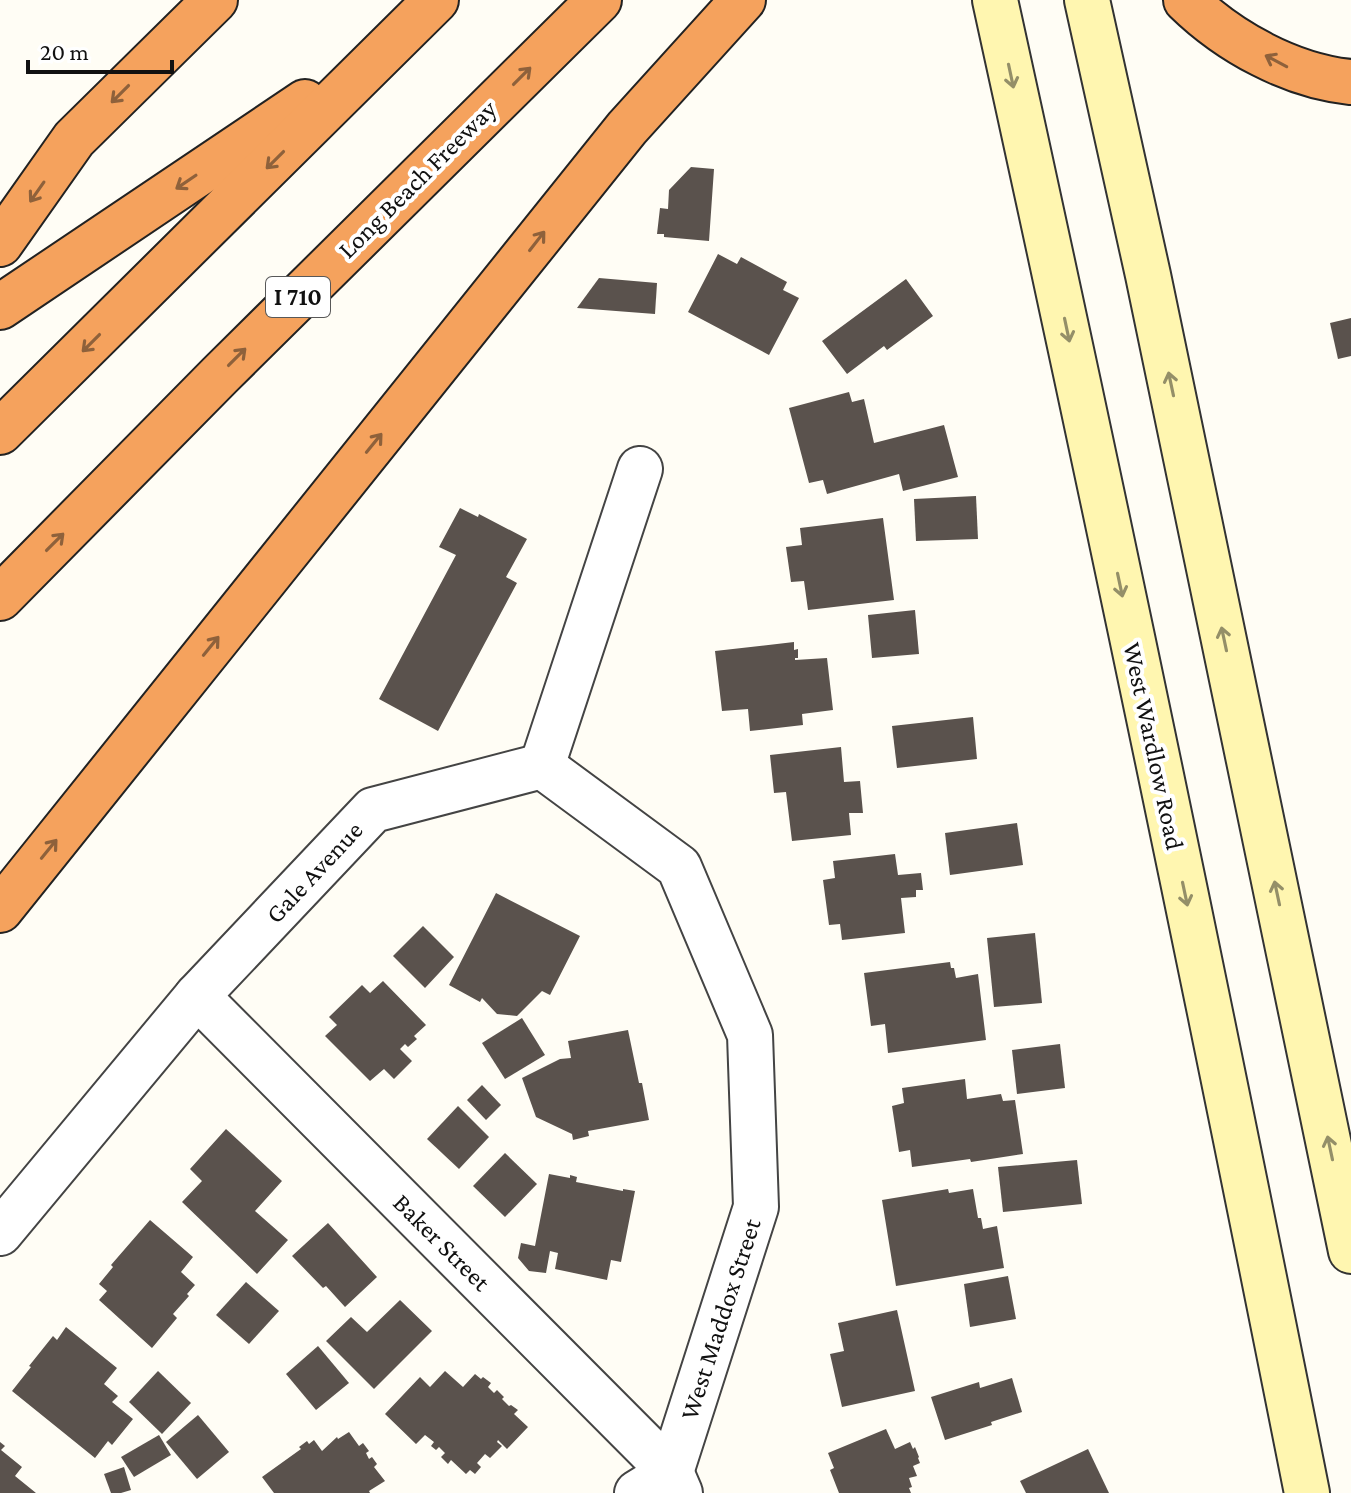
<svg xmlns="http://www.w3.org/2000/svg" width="1351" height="1493" font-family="'Crimson Pro',serif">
<rect width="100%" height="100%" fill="#fffdf5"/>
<!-- building -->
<g fill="#5a524d">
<polygon points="691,167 714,169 709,241 664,237 664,234 657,234 660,208 668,209 669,190"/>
<polygon points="718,254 737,264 741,257 787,282 783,290 799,298 769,355 688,312"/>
<polygon points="599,278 657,283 655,314 577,308"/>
<polygon points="906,279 933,316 887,350 884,346 847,374 822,341"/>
<polygon points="1351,318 1351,356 1338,359 1330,323"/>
<polygon points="849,392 852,402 864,399 874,443 944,425 958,477 903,491 899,474 827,494 823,480 809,483 789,408"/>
<polygon points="976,496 978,539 916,541 914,499"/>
<polygon points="460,508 478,517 479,514 527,539 506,577 517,583 438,731 379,699 456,555 439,547"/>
<polygon points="883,518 894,600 808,610 804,581 791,582 786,547 802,545 800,528"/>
<polygon points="915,610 919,654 872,658 868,615"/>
<polygon points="794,642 794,650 798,649 798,658 795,658 795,660 827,658 833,710 802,714 803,725 750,731 748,709 722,711 715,651"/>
<polygon points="973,717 977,759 897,768 892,726"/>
<polygon points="841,747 844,782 860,781 863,813 849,813 851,835 792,841 786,792 774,793 770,755"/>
<polygon points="1017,823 1023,865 950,875 945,833"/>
<polygon points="895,854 898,875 921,873 923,890 916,890 916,897 901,898 905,933 842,940 840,924 829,925 823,880 835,878 833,861"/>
<polygon points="496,893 580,936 550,995 542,991 517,1016 497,1014 482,998 480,1002 449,985"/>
<polygon points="423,926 454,957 425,988 393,956"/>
<polygon points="1035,933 1042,1003 994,1007 987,938"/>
<polygon points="950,962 951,968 954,968 956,978 978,974 986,1040 888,1053 885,1024 871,1026 864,973"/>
<polygon points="383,981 426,1025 414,1036 417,1039 408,1047 405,1044 400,1049 412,1061 394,1079 384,1069 370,1081 325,1036 337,1025 329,1017 362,985 370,993"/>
<polygon points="522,1018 545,1055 505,1079 482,1043"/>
<polygon points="628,1030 639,1083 642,1083 649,1120 588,1131 589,1136 573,1140 572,1134 536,1117 522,1078 560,1059 571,1058 568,1041"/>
<polygon points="1060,1044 1065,1088 1017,1094 1012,1050"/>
<polygon points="965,1079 967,1099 1001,1094 1003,1101 1015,1100 1023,1154 971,1162 970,1159 912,1167 910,1150 899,1152 892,1106 904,1103 902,1088"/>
<polygon points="482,1085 501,1105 486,1120 467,1100"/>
<polygon points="458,1106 489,1137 459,1169 427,1139"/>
<polygon points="226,1129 282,1181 255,1211 288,1240 257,1274 182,1202 202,1181 190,1169"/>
<polygon points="505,1153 537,1184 505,1217 473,1186"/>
<polygon points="1077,1160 1082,1204 1003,1212 998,1167"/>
<polygon points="549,1174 570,1178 570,1175 577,1177 576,1182 623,1191 623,1189 635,1191 621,1262 611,1260 607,1280 555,1269 558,1253 550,1251 546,1273 529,1271 518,1258 521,1243 535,1246"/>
<polygon points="948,1189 949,1193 973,1189 978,1218 981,1218 983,1229 997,1226 1004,1268 896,1286 882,1200"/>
<polygon points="150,1220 193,1257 181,1272 195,1285 187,1294 189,1296 173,1314 177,1318 152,1348 99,1300 107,1291 99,1284 113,1267 111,1265"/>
<polygon points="328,1223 377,1277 345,1307 326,1286 323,1288 292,1256"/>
<polygon points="1008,1276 1016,1319 970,1327 964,1284"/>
<polygon points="246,1282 279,1311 249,1344 216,1315"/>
<polygon points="400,1300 432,1331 374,1389 326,1341 351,1317 367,1332"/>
<polygon points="897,1310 915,1391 842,1407 830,1354 844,1351 838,1323"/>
<polygon points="66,1327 117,1368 104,1384 118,1396 112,1402 133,1419 112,1445 108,1441 95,1458 12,1391 31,1367 29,1366 53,1336 57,1340"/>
<polygon points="318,1346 349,1383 316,1410 286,1374"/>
<polygon points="158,1371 191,1403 162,1434 129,1402"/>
<polygon points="445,1371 463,1387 475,1374 481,1379 483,1377 491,1383 488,1387 494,1393 497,1390 504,1397 502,1399 509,1406 511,1405 518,1410 514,1414 528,1427 507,1449 498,1440 497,1442 502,1446 490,1458 485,1454 477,1463 481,1467 475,1474 470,1470 466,1474 451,1460 448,1464 441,1457 445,1453 439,1447 436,1450 431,1446 434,1442 425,1435 416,1444 385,1414 420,1377 430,1387"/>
<polygon points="1012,1378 1022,1412 991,1422 992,1425 945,1440 931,1397 979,1382 980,1388"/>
<polygon points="198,1415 229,1452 197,1479 166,1442"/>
<polygon points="886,1429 895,1449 910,1442 913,1449 915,1447 919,1457 918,1458 920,1463 913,1466 917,1476 909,1478 912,1487 909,1488 911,1493 839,1493 830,1470 834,1468 828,1453"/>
<polygon points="349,1432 359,1446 363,1443 369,1451 366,1453 369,1459 372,1457 377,1464 374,1467 385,1481 369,1491 370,1493 274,1493 262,1477 301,1449 299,1447 307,1441 309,1444 314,1440 322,1451 337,1437 338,1439"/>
<polygon points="159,1435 171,1455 134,1477 121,1457"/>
<polygon points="0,1442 5,1446 1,1450 22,1467 15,1476 36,1493 0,1493"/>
<polygon points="1088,1449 1109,1493 1026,1493 1020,1481"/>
<polygon points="124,1467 131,1490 121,1493 111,1493 104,1474"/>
</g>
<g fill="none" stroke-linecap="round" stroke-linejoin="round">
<!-- street casing -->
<g stroke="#444" stroke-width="48">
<g id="street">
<polyline points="542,766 679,867 750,1035 756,1207 671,1472 637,1493"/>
<polyline points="542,766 640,469"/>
<polyline points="197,996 671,1472 680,1493"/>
<polyline points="0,1233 197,996 373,810 542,766"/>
</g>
</g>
<!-- secondary casing -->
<g stroke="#333" stroke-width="48">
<g id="secondary">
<path d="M995 0C1104 496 1208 994 1307 1493"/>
<polyline points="1087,0 1148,275 1351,1251"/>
</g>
</g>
<!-- highway casing -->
<g stroke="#222" stroke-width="48">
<g id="highway">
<path d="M1186 0C1229 42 1291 76 1351 82"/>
<polyline points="0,244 74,139 215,0"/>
<polyline points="0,307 305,102"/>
<polyline points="0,432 436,0"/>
<polyline points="0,598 220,375 599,0"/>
<polyline points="0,910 627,128 743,0"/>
</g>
</g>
<!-- street -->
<use href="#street" stroke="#fff" stroke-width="44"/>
<!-- secondary -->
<use href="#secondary" stroke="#fff6b0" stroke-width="44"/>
<!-- highway -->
<use href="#highway" stroke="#f5a25d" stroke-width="44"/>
</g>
<!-- one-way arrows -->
<defs><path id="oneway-shaft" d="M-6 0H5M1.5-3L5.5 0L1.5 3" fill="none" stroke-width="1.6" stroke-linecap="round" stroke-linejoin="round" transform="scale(2)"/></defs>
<g stroke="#8e613b">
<use href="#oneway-shaft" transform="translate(1276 61) rotate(-152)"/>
<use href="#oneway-shaft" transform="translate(522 76) rotate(-45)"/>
<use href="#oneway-shaft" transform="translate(120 94) rotate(135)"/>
<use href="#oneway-shaft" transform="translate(275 160) rotate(135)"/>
<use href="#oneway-shaft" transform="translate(186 182) rotate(146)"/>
<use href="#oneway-shaft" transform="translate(37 192) rotate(125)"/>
<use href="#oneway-shaft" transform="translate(537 241) rotate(-52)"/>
<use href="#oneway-shaft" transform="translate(91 343) rotate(135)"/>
<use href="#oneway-shaft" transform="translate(237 357) rotate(-45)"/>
<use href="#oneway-shaft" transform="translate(374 443) rotate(-51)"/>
<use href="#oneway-shaft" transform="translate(55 542) rotate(-45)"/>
<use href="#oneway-shaft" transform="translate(211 646) rotate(-51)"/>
<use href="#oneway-shaft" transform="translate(49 849) rotate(-51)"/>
</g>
<g stroke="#948f68">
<use href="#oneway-shaft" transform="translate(1011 76) rotate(78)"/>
<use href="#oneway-shaft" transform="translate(1067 330) rotate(78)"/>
<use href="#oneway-shaft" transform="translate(1171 384) rotate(-102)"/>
<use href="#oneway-shaft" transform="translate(1120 585) rotate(78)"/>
<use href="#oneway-shaft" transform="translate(1224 639) rotate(-102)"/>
<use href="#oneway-shaft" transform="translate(1277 893) rotate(-102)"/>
<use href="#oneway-shaft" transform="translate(1185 894) rotate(78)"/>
<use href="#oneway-shaft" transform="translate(1330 1148) rotate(-102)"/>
</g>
<g text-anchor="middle" stroke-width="8" stroke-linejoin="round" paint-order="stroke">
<!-- shield labels -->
<rect fill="#fff" stroke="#585858" stroke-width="2" x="266" y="277" width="64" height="40" rx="6"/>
<g font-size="24" font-weight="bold" fill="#111">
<text x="298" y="305">I 710</text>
</g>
<!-- street labels -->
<g font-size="26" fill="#111" stroke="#fff">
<text transform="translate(417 179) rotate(-45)" y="9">Long Beach Freeway</text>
<text transform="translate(1154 746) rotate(78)" y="9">West Wardlow Road</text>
<text transform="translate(314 872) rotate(-47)" y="9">Gale Avenue</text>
<text transform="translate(442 1242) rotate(45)" y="9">Baker Street</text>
<text transform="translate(720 1319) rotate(-72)" y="9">West Maddox Street</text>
</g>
</g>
<!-- scale -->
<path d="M28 60v12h144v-12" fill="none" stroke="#111111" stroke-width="4"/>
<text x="40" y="60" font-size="24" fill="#111111" stroke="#ffffff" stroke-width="6" paint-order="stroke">20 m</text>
</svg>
